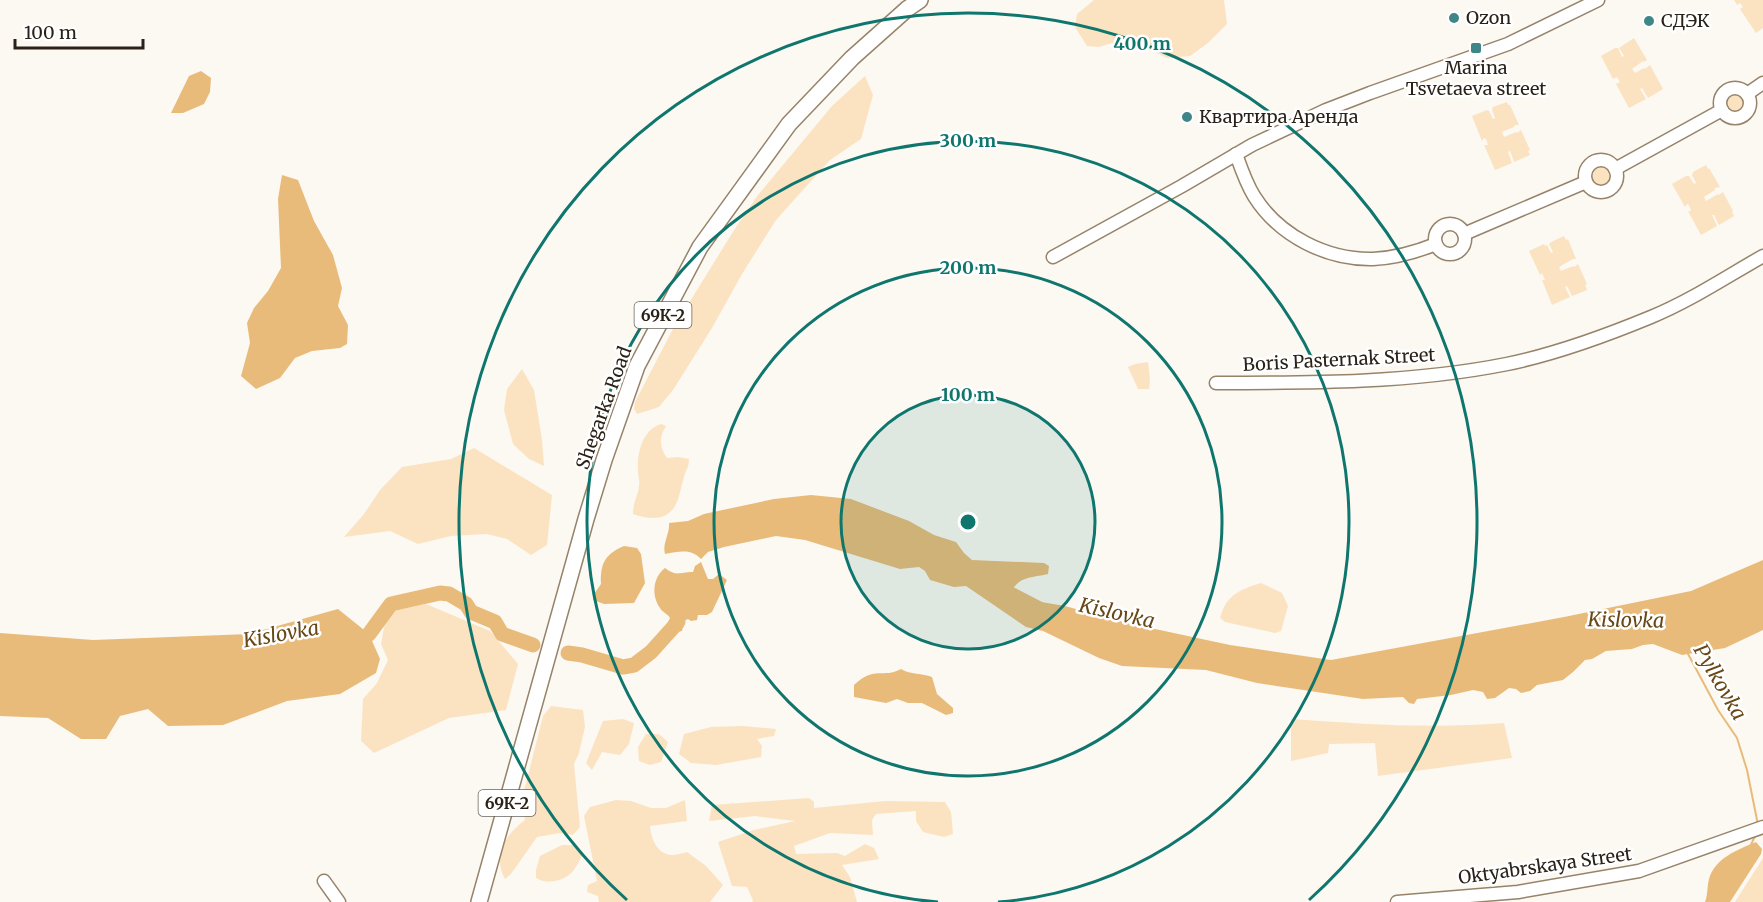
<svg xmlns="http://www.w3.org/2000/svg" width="1763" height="902" font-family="Merriweather,serif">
<rect width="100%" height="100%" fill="#fcf8f2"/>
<!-- green -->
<g fill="#fbe3c2">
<polygon points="1094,0 1224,0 1227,24 1208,43 1190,56 1167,58 1134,42 1112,43 1099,47 1087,46 1075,27 1077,14"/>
<polygon points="1734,0 1763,0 1763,28 1756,33 1740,9 1743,7 1740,3 1737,5"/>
<polygon points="1634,38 1647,60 1644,62 1643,61 1632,69 1635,73 1644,68 1645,69 1650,65 1663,89 1648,98 1642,88 1640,89 1646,99 1629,108 1616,84 1620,82 1617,77 1613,79 1601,56 1615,48 1618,48 1622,57 1624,56 1619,48"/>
<polygon points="865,76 873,95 861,139 830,160 776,220 742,274 712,328 673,390 659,407 637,414 634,409 635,402 674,327 736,227 758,195 832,106"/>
<circle cx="1736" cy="103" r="10"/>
<polygon points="1507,102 1508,105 1510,105 1519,125 1515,125 1514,127 1502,132 1504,137 1516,132 1517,133 1521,130 1530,150 1528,151 1530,155 1514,162 1510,151 1508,152 1512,163 1495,170 1484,145 1488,145 1486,139 1484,138 1482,141 1472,116 1487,110 1489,111 1493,119 1495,118 1492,110 1493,107"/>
<circle cx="1601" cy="175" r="10"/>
<polygon points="1706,165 1708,169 1709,168 1720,187 1715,188 1715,190 1704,197 1706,201 1718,194 1719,195 1723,192 1733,211 1732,212 1734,216 1719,225 1714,215 1712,215 1717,226 1701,235 1688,211 1691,211 1689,205 1687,204 1685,207 1672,184 1686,176 1689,176 1694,184 1696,183 1692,175 1693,172"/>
<polygon points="1564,236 1566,240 1568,239 1576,259 1573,259 1559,267 1561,271 1573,266 1574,267 1578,264 1587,284 1585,285 1587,290 1572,296 1567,286 1565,287 1570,297 1552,305 1542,280 1545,280 1542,273 1540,275 1529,251 1544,244 1545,246 1547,245 1551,253 1553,252 1549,244 1551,242"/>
<polygon points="1148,362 1150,379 1149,389 1138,389 1128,367 1135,364"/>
<polygon points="522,369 534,390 542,440 544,466 529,459 513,444 504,410 507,389"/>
<path d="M661 424 666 426C659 437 659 447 667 458L678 457 689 459C689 468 686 469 684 477 682 483 681 490 679 496 672 521 654 521 633 514 633 502 638 496 639 486 640 481 638 476 638 471 637 453 642 430 661 424Z"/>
<polygon points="474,448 552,495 547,545 531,555 507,539 487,534 451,536 418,544 390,531 344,537 364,514 380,490 402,467 451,459"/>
<path d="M1261 583 1282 593 1288 606 1281 631 1275 633 1225 622 1220 618C1226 595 1239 590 1261 583Z"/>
<polygon points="426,604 490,631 518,664 506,710 449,718 374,753 361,741 363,699 377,683 388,660 381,644 387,612"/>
<path d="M551 706 583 710 585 727 579 753 574 764 580 827 573 835 560 833 537 837 511 874 505 879C492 855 505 835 525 820L522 799 543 716Z"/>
<polygon points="623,719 634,723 629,744 620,755 602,752 592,770 586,763 603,721"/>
<path d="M1291 719C1362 724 1433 729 1504 723L1512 758 1378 776 1375 743 1329 744 1328 753 1291 761Z"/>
<polygon points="743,726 776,729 774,736 757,739 762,746 761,757 716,765 691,763 679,754 684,734 711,727"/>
<polygon points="646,734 659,734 668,742 661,762 650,765 639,761 638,747"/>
<polygon points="809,798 814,802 814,808 885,801 945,802 951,812 953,834 944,837 923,832 916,821 916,811 876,814 872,820 873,835 830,833 794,846 796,854 837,853 845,856 865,844 874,848 879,859 842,865 850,877 857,902 752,902 753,900 747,887 732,886 718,842 754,830 795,821 755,816 709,821 712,805"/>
<path d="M616 800 631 801 651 808H666L685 800 687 821 650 826C651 839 657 854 672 855 676 855 683 853 687 852L706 866 723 885 710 902H599L598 896 587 892 588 885 597 881 584 816 590 807Z"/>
<path d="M562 845H576L584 853C575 868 573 877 555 881 546 882 544 882 536 878V870L540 856Z"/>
<polygon points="1763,858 1763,902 1735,902"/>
</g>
<!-- water -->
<g fill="#e9bb7a">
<polygon points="201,71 211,78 210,92 204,104 183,113 171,113 189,76"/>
<polygon points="282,175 298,180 314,221 333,255 342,288 338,306 348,325 347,344 340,348 312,351 295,358 280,378 256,389 241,376 250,343 247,323 254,308 268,291 281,268 278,199"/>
<path d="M811 495 851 499 909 521 934 535 956 542 964 553 972 560 1044 563 1049 566 1048 574C1025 579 1018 576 1007 599L1015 602 1035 601 1065 606 1127 623 1230 645 1331 660 1564 617 1691 591 1763 560V630L1725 648 1682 655 1653 644 1643 645 1632 649 1606 651 1592 659 1585 660 1573 672 1563 680 1537 685 1530 691 1521 693 1516 689 1509 688 1495 698 1487 699 1483 692 1473 690 1451 695 1417 699 1414 704 1409 703 1403 697 1363 699 1257 683 1206 670 1122 666 1099 658 1043 631 1026 627 966 586 954 587 930 580 925 571 919 567 900 569 805 540 776 536 724 547 708 552 701 559C690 548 679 552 665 554 662 543 670 534 669 523L688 521 704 514 774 499Z"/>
<path d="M624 546 637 548 641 554 645 583 634 603 604 604 593 600 594 594 601 584C600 564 605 554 624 546Z"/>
<path d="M701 562 708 579H713L719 574 727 580 712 612 707 615H698L697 620 691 621 688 619 684 621 682 631C675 632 671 637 665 637L664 630 670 618C667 613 663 613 660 608 651 595 653 577 665 568 677 577 679 572 693 572L695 566Z"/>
<polygon points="338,609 369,634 380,659 376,673 340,694 287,701 223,725 168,726 148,709 120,716 106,739 81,739 48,718 0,716 0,633 93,640 249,634"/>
<path d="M901 669C911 675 922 673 932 677L937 694 953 708V713L946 715 922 703H908L897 699 886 703 854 697V685C875 665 883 679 901 669Z"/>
<path d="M1756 842 1762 849 1761 854 1730 902H1705C1708 895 1707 886 1709 879 1715 858 1737 850 1756 842Z"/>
</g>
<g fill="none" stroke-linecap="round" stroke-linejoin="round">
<!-- stream -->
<g stroke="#e9bb7a" stroke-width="2">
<polyline points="1687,652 1718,710 1737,738 1747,770 1758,825"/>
<polyline points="1750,847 1755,836"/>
</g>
<!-- river -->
<g stroke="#e9bb7a" stroke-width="15">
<polyline points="993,585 1043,611"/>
<polyline points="351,644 360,642 369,634 391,604 440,593 449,594 466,604 471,612 495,622 502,634 533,645"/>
<polyline points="568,653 582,655 623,667 634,665 651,652 678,622"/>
</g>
<!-- minor casing -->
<g stroke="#96836a" stroke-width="15">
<g id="minor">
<circle cx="1735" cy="103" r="15"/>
<polyline points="1747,94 1763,83"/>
<path d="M1236 154C1241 168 1246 183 1254 196 1279 236 1327 260 1373 259 1395 258 1416 252 1436 244"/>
<circle cx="1601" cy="176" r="16"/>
<polyline points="1615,169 1722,110"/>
<circle cx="1450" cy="239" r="15"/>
<polyline points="1464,234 1586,182"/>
<polyline points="1053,257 1182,186 1252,145 1326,110 1370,93 1508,44 1598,0"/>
<path d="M1216 383C1313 383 1412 383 1507 364 1556 354 1605 336 1651 317 1690 301 1726 277 1763 256"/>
<polyline points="324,881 339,902"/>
<polyline points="1397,902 1518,892 1639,871 1763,827"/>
</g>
</g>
<!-- major casing -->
<g stroke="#96836a" stroke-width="18">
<polyline id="major" points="479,902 586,519 604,460 637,366 700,247 789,124 852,58 907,9 920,0"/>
</g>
<!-- minor -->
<use href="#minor" stroke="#fff" stroke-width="12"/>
<!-- major -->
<use href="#major" stroke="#fff" stroke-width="15"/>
</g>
<!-- distance rings -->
<circle cx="968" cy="522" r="127" fill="#0f766e" fill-opacity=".12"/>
<g fill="none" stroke="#0f766e" stroke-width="3">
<circle cx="968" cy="522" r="127"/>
<circle cx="968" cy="522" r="254"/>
<path d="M938 902A381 381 0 1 1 998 902"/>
<path d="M627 900A509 509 0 1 1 1309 900"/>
</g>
<!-- markers -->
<g fill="#3e8687" stroke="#fff" stroke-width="2">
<circle cx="1454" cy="18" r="6"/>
<circle cx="1649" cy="21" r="6"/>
<rect x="1470" y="42" width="12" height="12" rx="3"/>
<circle cx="1187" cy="117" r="6"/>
</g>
<g text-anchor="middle" stroke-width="5" stroke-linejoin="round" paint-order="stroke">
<!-- shield labels -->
<g fill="#fff" stroke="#6a645d" stroke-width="1.5">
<rect x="634.5" y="302" width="57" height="26" rx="4.5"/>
<rect x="478.5" y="790" width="57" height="26" rx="4.5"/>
</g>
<g font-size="16" font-weight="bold" fill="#2a2218">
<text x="663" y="321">69К-2</text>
<text x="507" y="809">69К-2</text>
</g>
<!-- poi labels -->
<g font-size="18" fill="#2a2218" stroke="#fff" text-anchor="start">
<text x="1466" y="24">Ozon</text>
<text x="1661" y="27">СДЭК</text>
<text x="1476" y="74" text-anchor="middle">Marina<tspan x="1476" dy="21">Tsvetaeva street</tspan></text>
<text x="1199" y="123">Квартира Аренда</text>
</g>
<!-- street labels -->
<g font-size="18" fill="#2a2218" stroke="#fff">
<text transform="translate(1339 360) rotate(-3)" y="6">Boris Pasternak Street</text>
<text transform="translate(604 408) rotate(-70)" y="6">Shegarka Road</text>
<text transform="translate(1545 866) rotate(-8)" y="6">Oktyabrskaya Street</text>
</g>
<!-- water labels -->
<g font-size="20" font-style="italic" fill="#674816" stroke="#fff">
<text transform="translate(1117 613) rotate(13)" y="7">Kislovka</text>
<text transform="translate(1626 620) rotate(1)" y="7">Kislovka</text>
<text transform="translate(281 634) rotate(-10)" y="7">Kislovka</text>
<text transform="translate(1720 682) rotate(60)" y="7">Pylkovka</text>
</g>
</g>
<circle cx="968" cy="522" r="9" fill="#0f766e" stroke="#fff" stroke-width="3"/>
<g font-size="18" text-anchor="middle" font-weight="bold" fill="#0f766e" stroke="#fff" stroke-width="5" stroke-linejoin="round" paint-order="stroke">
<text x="1142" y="50">400 m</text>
<text x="968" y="147">300 m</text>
<text x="968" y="274">200 m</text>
<text x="968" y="401">100 m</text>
</g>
<!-- scale -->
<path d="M15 39v9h128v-9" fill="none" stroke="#2a2218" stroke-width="3"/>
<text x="24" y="39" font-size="18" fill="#2a2218" stroke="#ffffff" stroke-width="4.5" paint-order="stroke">100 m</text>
</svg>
